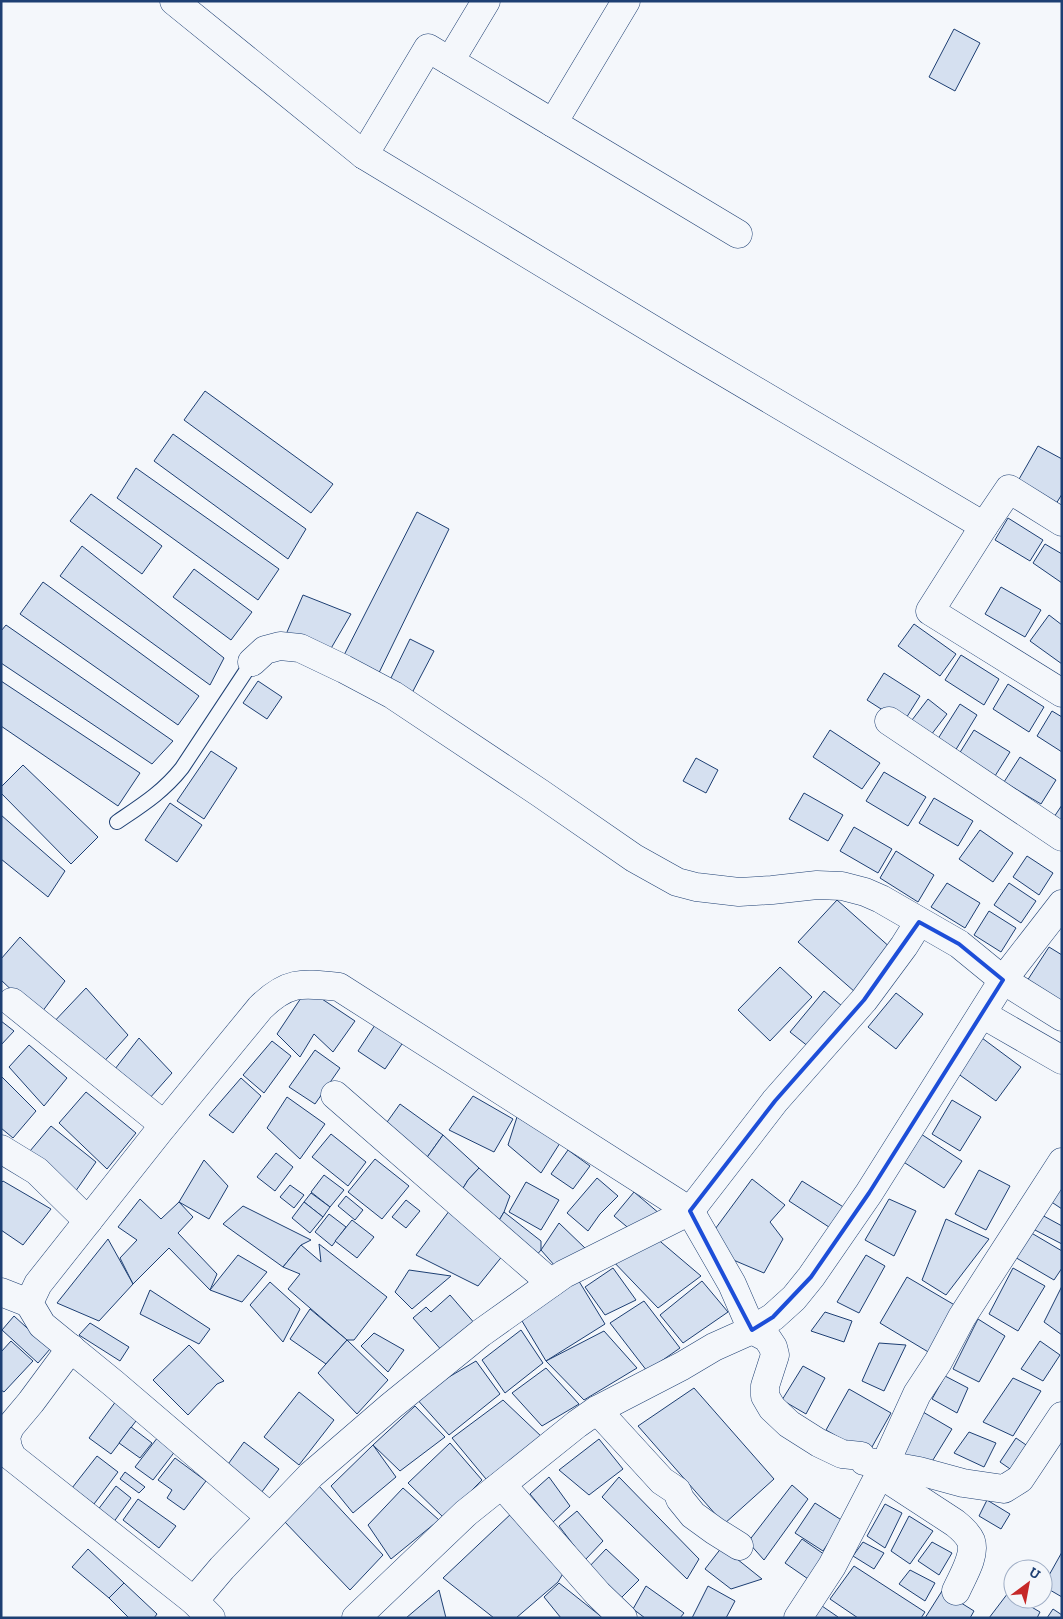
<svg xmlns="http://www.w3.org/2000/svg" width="1063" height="1619" font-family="'Zilla Slab',serif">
<rect width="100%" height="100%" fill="#f4f7fb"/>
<!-- building -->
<g fill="#d5e0f0" stroke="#1d3f73">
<polygon points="954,29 980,43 955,91 929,77"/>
<polygon points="205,391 333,484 311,513 184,420"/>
<polygon points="173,434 306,529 288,559 154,461"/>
<polygon points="1038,446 1062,459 1062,494 1056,504 1018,481"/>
<polygon points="136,468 279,569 258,600 117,498"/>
<polygon points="91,494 162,546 142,574 70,521"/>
<polygon points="417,512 449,529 375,681 341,661"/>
<polygon points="1008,518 1043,540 1030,561 995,540"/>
<polygon points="1045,544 1062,554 1062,583 1033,563"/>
<polygon points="82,546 224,658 210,685 60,576"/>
<polygon points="194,569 252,612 231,640 173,597"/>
<polygon points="43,582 199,696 178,725 20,614"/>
<polygon points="1001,587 1041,610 1025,637 985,614"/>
<polygon points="303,595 351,614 326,657 284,639"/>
<polygon points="1049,615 1062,625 1062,664 1030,641"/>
<polygon points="914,624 956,654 940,676 898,646"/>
<polygon points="6,625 173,741 152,764 1,663 1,631"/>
<polygon points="410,639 434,651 412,693 389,682"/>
<polygon points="961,655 999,679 984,705 945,680"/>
<polygon points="884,673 920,696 903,723 867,700"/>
<polygon points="1,681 140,773 118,806 1,726"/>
<polygon points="258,681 282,697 267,719 243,703"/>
<polygon points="1008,684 1044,707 1029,732 993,709"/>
<polygon points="928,699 947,714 931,735 912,720"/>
<polygon points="960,704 977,715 952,756 934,745"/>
<polygon points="1052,711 1062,717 1062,752 1037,736"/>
<polygon points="830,730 880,763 862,789 813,757"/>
<polygon points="974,730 1010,752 995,776 959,754"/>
<polygon points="211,751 237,768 204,819 177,801"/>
<polygon points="1020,757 1056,780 1041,804 1004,782"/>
<polygon points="696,758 718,770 706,793 683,781"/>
<polygon points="23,765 98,837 71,864 1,793 1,787"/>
<polygon points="884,772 926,797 908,826 866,801"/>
<polygon points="804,793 843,815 828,841 789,819"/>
<polygon points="934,798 973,821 958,846 919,823"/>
<polygon points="170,803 202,825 177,862 145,840"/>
<polygon points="1062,805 1062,822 1054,817"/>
<polygon points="1,815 65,871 48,897 1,859"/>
<polygon points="854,827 892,849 878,873 840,851"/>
<polygon points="980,830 1013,853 993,882 959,859"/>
<polygon points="896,851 934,875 918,902 880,878"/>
<polygon points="1027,856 1053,873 1039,895 1013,877"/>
<polygon points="947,883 980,903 965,928 931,907"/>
<polygon points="1009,883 1036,901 1021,923 994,905"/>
<polygon points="837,900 892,949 855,992 798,942"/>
<polygon points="989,911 1016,928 1001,952 974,935"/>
<polygon points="20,937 65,981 39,1016 1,980 1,959"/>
<polygon points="1049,947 1062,955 1062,1003 1027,981"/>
<polygon points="780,967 812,997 770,1041 738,1010"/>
<polygon points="86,988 128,1035 100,1066 50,1026"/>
<polygon points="307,989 355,1021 333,1052 314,1034 300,1057 277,1034"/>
<polygon points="824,991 842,1006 809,1047 790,1032"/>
<polygon points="896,993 923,1014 896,1049 868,1027"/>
<polygon points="1,1021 14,1031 1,1045"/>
<polygon points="377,1022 404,1041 385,1069 358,1051"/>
<polygon points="139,1038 172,1073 149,1099 115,1069"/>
<polygon points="982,1038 1021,1067 996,1101 957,1073"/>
<polygon points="272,1041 291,1056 264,1093 243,1075"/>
<polygon points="29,1045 67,1078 44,1106 9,1067"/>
<polygon points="315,1050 340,1068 315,1104 289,1087"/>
<polygon points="1,1076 36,1111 13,1138 1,1128"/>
<polygon points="241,1078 261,1096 233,1133 209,1115"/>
<polygon points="86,1092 136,1133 107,1169 59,1123"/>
<polygon points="473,1096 513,1119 494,1152 449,1130"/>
<polygon points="287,1097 325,1124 300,1159 267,1128"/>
<polygon points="952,1100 981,1117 960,1151 932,1134"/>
<polygon points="400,1104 443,1135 423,1163 380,1132"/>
<polygon points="517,1117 560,1143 541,1173 508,1145"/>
<polygon points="51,1126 96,1162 75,1192 30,1151"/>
<polygon points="331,1134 366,1162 348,1186 312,1157"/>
<polygon points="921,1134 962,1161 944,1188 902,1161"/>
<polygon points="443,1135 479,1168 468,1180 457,1198 423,1163"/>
<polygon points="568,1150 590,1166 573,1189 551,1174"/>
<polygon points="276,1153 293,1167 275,1191 257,1177"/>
<polygon points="375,1159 409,1186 382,1219 348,1192"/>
<polygon points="204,1160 228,1186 209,1219 179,1202"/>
<polygon points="479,1168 510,1196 504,1212 494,1229 457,1198 468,1180"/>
<polygon points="979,1170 1010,1186 986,1230 955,1214"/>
<polygon points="324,1175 344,1190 330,1207 311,1192"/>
<polygon points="597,1178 618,1196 600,1214 588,1231 567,1213"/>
<polygon points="752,1179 785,1205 770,1222 783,1239 764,1273 731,1259 710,1236"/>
<polygon points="3,1181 51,1209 23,1245 1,1230 1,1183"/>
<polygon points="802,1181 845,1208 832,1229 789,1201"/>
<polygon points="526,1182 559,1200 541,1230 509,1212"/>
<polygon points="1062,1184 1062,1209 1050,1201"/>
<polygon points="290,1185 304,1195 294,1208 280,1197"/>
<polygon points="634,1192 660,1214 632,1231 614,1216"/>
<polygon points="311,1193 330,1207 323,1217 304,1202"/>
<polygon points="346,1196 363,1210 355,1220 338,1206"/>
<polygon points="140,1199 161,1219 179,1202 193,1217 178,1233 217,1274 210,1290 169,1248 133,1284 120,1258 137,1240 118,1227"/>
<polygon points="889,1199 916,1211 894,1256 865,1240"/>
<polygon points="406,1200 420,1211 406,1228 392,1217"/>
<polygon points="304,1202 323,1217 310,1233 292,1218"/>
<polygon points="243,1206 311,1240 301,1245 283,1267 223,1224"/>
<polygon points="453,1206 508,1249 478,1286 416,1255"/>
<polygon points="504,1212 541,1241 541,1250 530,1263 494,1229"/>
<polygon points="329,1214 346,1227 332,1246 315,1232"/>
<polygon points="1040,1214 1062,1226 1062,1244 1033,1229"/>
<polygon points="946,1219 989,1239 946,1295 922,1280"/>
<polygon points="352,1220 374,1237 357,1258 335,1241"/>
<polygon points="559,1223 586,1249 562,1274 541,1250"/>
<polygon points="1028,1231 1062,1251 1062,1268 1054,1280 1013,1256"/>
<polygon points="655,1237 701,1276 658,1308 610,1258"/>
<polygon points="108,1239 133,1284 99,1321 57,1303"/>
<polygon points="319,1244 387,1297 354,1340 347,1340 288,1289 300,1274 283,1267 301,1245 321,1262"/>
<polygon points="238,1255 267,1272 242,1302 210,1290"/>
<polygon points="866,1255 885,1266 859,1313 837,1302"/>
<polygon points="613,1268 636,1300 605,1315 585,1287"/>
<polygon points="1013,1268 1045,1286 1018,1331 989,1314"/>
<polygon points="409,1270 451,1276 412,1309 395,1292"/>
<polygon points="907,1277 958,1307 930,1353 880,1323"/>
<polygon points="577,1278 605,1324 546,1361 519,1316"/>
<polygon points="702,1281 728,1312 683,1343 660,1315"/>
<polygon points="270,1282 300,1309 283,1342 250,1305"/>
<polygon points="1062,1286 1062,1335 1044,1322"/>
<polygon points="150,1290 210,1329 199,1344 140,1314"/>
<polygon points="450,1295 476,1325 444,1353 413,1318 426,1307 431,1312"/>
<polygon points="644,1301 680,1348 647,1371 610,1323"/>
<polygon points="310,1309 347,1340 326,1364 290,1339"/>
<polygon points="825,1312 852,1321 844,1342 811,1331"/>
<polygon points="14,1316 50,1349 38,1363 2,1330"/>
<polygon points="978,1319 1005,1336 979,1382 953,1369"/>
<polygon points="90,1323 129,1347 120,1361 79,1335"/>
<polygon points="521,1330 543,1363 505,1393 482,1360"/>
<polygon points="604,1331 637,1368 584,1400 546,1361"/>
<polygon points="374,1333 404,1350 388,1372 361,1346"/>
<polygon points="347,1340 388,1380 357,1414 318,1373"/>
<polygon points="11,1341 33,1361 4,1392 1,1390 1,1352"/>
<polygon points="1040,1341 1060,1355 1043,1381 1021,1369"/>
<polygon points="879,1343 906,1345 884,1391 862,1381"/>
<polygon points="189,1345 224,1381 217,1384 188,1415 153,1380"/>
<polygon points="476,1361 500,1394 449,1435 415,1397"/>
<polygon points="803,1366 825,1378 806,1414 782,1400"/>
<polygon points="546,1368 579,1404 542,1426 512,1393"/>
<polygon points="945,1376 968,1388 957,1413 932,1399"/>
<polygon points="1013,1378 1041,1391 1013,1436 983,1422"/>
<polygon points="694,1388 774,1479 724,1524 638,1426"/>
<polygon points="849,1389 891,1413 868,1454 826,1430"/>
<polygon points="299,1392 334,1420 299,1465 264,1437"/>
<polygon points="119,1397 142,1413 111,1454 89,1438"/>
<polygon points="503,1400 543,1438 486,1479 452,1438"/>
<polygon points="415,1406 445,1437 400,1471 373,1445"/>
<polygon points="923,1412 952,1429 928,1468 895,1458"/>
<polygon points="131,1427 152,1443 140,1458 119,1443"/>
<polygon points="969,1432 996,1443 984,1467 954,1453"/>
<polygon points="158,1437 176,1450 153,1480 135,1467"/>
<polygon points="1016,1438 1032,1449 1016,1473 1000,1462"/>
<polygon points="599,1439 623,1469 589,1495 559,1470"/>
<polygon points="244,1442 279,1469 261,1493 226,1467"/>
<polygon points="450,1443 482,1480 444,1518 408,1483"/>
<polygon points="373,1445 396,1477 353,1513 331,1486"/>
<polygon points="97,1456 118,1472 94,1504 72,1488"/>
<polygon points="175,1458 206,1481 184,1510 167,1498 172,1490 158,1480"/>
<polygon points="125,1472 145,1487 139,1493 120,1479"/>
<polygon points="549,1477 570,1506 553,1522 530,1494"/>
<polygon points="619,1477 699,1559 687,1579 602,1497"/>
<polygon points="318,1485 383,1555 350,1590 284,1521"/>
<polygon points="792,1485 808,1499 764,1560 748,1542"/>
<polygon points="116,1486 131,1498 113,1523 97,1511"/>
<polygon points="403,1488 439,1520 391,1559 368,1525"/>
<polygon points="138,1499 176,1526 159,1548 123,1520"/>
<polygon points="987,1500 1010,1514 1001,1529 979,1516"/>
<polygon points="815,1503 843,1521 823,1551 795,1533"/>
<polygon points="885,1504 902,1513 885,1548 867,1536"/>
<polygon points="577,1511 603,1541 585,1560 559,1526"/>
<polygon points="513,1512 568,1565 558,1582 516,1618 494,1618 443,1578"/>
<polygon points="909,1516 933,1531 910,1564 891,1551"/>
<polygon points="802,1539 828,1557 811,1581 785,1563"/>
<polygon points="863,1542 884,1553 874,1569 853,1556"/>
<polygon points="932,1542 952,1553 939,1575 918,1561"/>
<polygon points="722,1547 762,1579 731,1589 705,1569"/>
<polygon points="88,1549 124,1583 109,1598 72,1567"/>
<polygon points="606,1549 639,1580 621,1598 587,1569"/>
<polygon points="1062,1552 1062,1597 1043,1586"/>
<polygon points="854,1566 925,1612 921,1618 858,1618 830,1599"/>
<polygon points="910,1570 935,1583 925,1601 899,1584"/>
<polygon points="124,1583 157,1614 154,1618 129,1618 109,1598"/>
<polygon points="559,1583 603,1618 561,1618 544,1597"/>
<polygon points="646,1586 684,1613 680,1618 645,1618 633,1609"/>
<polygon points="708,1586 735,1601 726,1618 692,1618"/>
<polygon points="439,1590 446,1618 406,1618"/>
<polygon points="942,1591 974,1611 970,1618 925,1618"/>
<polygon points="1008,1593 1013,1596 1013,1599 1018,1599 1040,1612 1037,1618 989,1618"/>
<polygon points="822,1606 838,1617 838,1618 814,1618"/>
<polygon points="1053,1609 1062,1615 1062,1618 1047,1618"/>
</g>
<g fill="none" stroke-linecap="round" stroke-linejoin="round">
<!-- service casing -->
<g stroke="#1d3f73" stroke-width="16">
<path id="service" d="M117 822C142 805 163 792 182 768L252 662"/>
</g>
<!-- minor casing -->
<g stroke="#1d3f73" stroke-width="29">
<g id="minor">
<polyline points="174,1 364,155 690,352 984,526 1009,489 1062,522"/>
<polyline points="450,61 486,1"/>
<polyline points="553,123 626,1"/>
<polyline points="364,155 428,48 738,234"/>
<polyline points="984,526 930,611 1062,693"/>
<polyline points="252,662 265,650 280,646 300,648 344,669 393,695 540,793 634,858 677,882 696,887 739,892 772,890 817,885 842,886 865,892 881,899 959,944 1003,980 1062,1017"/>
<polyline points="889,721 1062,837"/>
<polyline points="12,1002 164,1125"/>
<polyline points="982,1014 1062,1060"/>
<polyline points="335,1095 551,1283"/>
<polyline points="1,1149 37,1171 88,1221"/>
<polyline points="1,1292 29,1303"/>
<polyline points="71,1348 31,1402 10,1427 6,1437 8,1448 12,1457 194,1601"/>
<polyline points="597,1410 662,1481 677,1491 680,1499 693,1515 715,1531 739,1546"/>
<path d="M880 1474 955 1523C960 1527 968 1534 971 1541 976 1556 962 1577 956 1591"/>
<polyline points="502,1485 598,1594 623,1618"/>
<path d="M270 1517 113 1383 42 1325 29 1303 38 1284 160 1130 260 1008C288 980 303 983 339 987L690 1211 732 1284 752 1330 767 1338 773 1347 775 1355 765 1386V1396L772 1408 789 1424 819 1443 842 1454 861 1456 864 1461 919 1471 963 1483 1004 1489 1020 1479 1062 1416"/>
<polyline points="211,1618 194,1601 222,1568 311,1475 391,1406 481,1333 564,1274 690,1211 775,1101 864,1000 904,946 919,922"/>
<polyline points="356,1618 466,1513 577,1424 597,1410 682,1366 714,1347 752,1330 773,1317 794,1298 811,1277 869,1193 1003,980 1062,904"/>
<polyline points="798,1618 832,1566 885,1464 917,1394 938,1362 962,1317 1062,1162"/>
</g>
</g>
<!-- service -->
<use href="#service" stroke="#f4f7fb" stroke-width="14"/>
<!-- minor -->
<use href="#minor" stroke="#f4f7fb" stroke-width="28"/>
</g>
<!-- marked area -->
<path fill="none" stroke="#1d4ed8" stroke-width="4" stroke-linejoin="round" d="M919 922 959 944 1003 980 869 1193 811 1277 773 1317 752 1330 690 1211 775 1101 864 1000Z"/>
<!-- border -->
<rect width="1063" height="1619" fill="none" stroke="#1d3f73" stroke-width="5"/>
<!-- north arrow -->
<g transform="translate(1028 1584) rotate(32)"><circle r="24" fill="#f4f7fb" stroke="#9eadc5"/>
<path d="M0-4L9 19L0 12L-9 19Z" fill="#c62828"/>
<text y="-8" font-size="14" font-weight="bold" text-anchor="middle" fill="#1d3f73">U</text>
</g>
</svg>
